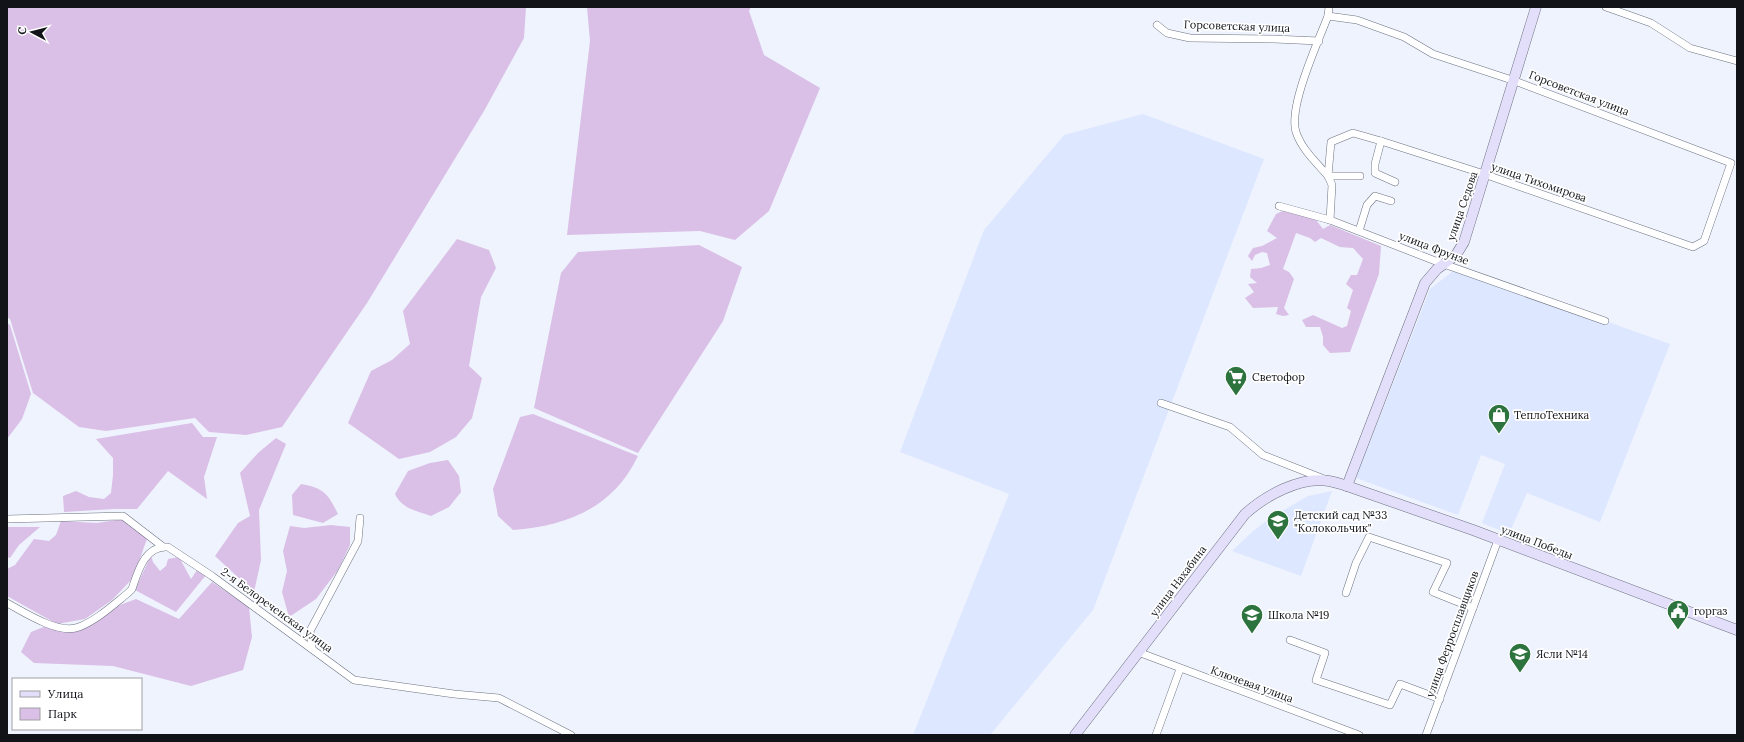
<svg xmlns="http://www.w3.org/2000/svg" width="1744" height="742" font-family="Lora,serif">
<rect width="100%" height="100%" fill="#eff3fe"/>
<!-- built -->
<g fill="#dde7ff">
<polygon points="1143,114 1264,159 1093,610 990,735 913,735 1009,494 900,452 984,230 1064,135"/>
<polygon points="1457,268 1670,344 1600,522 1527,493 1509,534 1482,523 1505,464 1481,455 1458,515 1356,478 1430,289"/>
<polygon points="1332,491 1301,576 1232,551 1252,532 1270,518 1308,496"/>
</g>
<!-- green -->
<g fill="#dabfe6">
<polygon points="7,7 526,7 524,38 484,111 367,303 282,427 246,435 209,432 195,418 106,431 79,427 33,393 10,319 7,317"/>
<polygon points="587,7 751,7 749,11 764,55 820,88 769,211 735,240 700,231 567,235 590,41"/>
<polygon points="1285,210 1316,220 1323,229 1330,225 1381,246 1379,274 1350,352 1330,353 1323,345 1323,337 1320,327 1306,327 1302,320 1313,315 1342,328 1347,326 1351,311 1347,308 1353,290 1346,284 1351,275 1357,275 1363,259 1353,248 1340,247 1321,238 1315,242 1310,238 1296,233 1283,269 1289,272 1294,279 1284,308 1289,315 1283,316 1276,314 1278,307 1253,308 1245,298 1254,292 1248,284 1257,283 1250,277 1251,269 1261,268 1270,265 1267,253 1262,252 1255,255 1252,261 1248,256 1253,248 1262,246 1277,238 1267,231 1276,214"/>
<polygon points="457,239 489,250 496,268 481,297 469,366 482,378 472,418 456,437 430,452 399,459 348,423 371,371 392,360 410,344 403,311"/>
<polygon points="699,245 742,267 723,321 638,453 534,408 561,273 578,252"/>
<polygon points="7,323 10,325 31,394 22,419 7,439"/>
<path d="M533 414 638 456C613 508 567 526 513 530L498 516 493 489 520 417Z"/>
<polygon points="192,423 203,437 217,437 204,477 207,499 168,471 137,509 113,509 64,512 63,496 76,491 89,497 104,499 111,493 113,475 113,458 96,439"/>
<polygon points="276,438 286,444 259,510 261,560 254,592 215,556 238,523 250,516 240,473 258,453"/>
<path d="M448 460 459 476 461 492 449 507 431 516C417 511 402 509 395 494L408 471 430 463Z"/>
<path d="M301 484C324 488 328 494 338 514L323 523 293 515 292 495Z"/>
<polygon points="123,519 148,536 133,578 112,600 85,619 57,624 7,596 7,569 15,565 34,539 49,541 56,535 61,521 97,523"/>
<polygon points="331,525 350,527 350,545 338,570 316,599 289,617 282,592 287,571 283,551 290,526 304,528"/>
<polygon points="7,527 40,527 19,545 10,558 7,557"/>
<polygon points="151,555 153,562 160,571 166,566 168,559 179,557 191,579 197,570 206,575 176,612 135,590"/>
<polygon points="212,582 249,607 252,637 243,670 191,686 113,666 34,663 21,652 31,632 46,626 69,628 98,621 120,605 136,599 179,619"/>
</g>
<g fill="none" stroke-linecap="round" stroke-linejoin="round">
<!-- street casing -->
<g stroke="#6c7281" stroke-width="8">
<g id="street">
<polyline points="1606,7 1651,23 1690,48 1737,61"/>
<polyline points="1328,16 1357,20 1404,37 1433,54 1515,81 1731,163 1704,241 1693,247 1481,173 1381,141 1353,133 1331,142 1328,176 1332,185 1330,220"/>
<polyline points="1157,25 1167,33 1190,38 1274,39 1319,41"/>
<polyline points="1381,141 1375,164 1375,173 1395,182"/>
<path d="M1328 176C1317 163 1302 150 1296 132 1288 107 1318 42 1328 16L1329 7"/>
<polyline points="1328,176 1360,176"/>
<polyline points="1279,206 1330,220 1438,262 1605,321"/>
<polyline points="1359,231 1367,205 1375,196 1391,201"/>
<polyline points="1161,403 1230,427 1263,455 1324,479"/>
<polyline points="7,519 123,516 162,546"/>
<polyline points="1346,593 1356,563 1369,537 1447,563 1433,592 1473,608"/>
<path d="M7 603C25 613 59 635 79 627 97 620 113 605 128 593L132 589C138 571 145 545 168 547L212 576 354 680 454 694 499 698 571 735"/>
<polyline points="1290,640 1325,653 1316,680 1390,705 1400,684 1440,699"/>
<polyline points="312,648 310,631 358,541 360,518"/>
<polyline points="1138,652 1359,735"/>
<polyline points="1156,735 1180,669"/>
<polyline points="1426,735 1498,540"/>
</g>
</g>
<!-- secondary casing -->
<g stroke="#6c7281" stroke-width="11">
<g id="secondary">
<polyline points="1347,486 1425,283 1437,269 1456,255 1464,242 1536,7"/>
<path d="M1075 735 1245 514C1265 496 1300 476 1329 481 1335 482 1341 484 1347 486L1473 530 1737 630"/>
</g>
</g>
<!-- street -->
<use href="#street" stroke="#fff" stroke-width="7"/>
<!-- secondary -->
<use href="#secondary" stroke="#e3def9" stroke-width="10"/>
</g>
<!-- icons -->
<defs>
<g id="supermarket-pin" transform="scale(1.15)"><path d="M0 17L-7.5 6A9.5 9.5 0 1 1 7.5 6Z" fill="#2d733e" stroke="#fff"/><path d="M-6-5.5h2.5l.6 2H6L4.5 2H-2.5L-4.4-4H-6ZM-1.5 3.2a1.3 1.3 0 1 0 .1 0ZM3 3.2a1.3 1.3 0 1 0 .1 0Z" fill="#fff"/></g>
<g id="shop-pin" transform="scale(1.15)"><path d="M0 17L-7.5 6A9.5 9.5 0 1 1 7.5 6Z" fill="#2d733e" stroke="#fff"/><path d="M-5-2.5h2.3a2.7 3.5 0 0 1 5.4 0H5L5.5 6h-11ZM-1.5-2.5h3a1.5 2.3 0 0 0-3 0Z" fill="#fff"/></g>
<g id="school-pin" transform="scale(1.15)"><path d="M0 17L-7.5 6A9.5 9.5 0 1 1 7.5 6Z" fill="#2d733e" stroke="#fff"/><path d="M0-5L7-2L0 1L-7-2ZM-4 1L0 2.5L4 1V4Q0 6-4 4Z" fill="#fff"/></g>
<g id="civic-pin" transform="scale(1.15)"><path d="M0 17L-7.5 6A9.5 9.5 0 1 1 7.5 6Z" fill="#2d733e" stroke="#fff"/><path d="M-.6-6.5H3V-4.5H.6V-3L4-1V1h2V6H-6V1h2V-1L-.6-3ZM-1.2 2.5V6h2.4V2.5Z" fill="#fff"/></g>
</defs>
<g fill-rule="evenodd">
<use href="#supermarket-pin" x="1236" y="377"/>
<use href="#shop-pin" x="1499" y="415"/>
<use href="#school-pin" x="1278" y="521"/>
<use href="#civic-pin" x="1678" y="611"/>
<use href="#school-pin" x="1252" y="615"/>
<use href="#school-pin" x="1520" y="654"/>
</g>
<g text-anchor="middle" stroke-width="3.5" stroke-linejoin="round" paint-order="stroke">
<!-- street labels -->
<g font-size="11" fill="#111319" stroke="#fff">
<text transform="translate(1237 26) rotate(2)" y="4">Горсоветская улица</text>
<text transform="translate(1579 93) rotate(21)" y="4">Горсоветская улица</text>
<text transform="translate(1539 182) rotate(19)" y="4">улица Тихомирова</text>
<text transform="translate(1462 206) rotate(-71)" y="4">улица Седова</text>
<text transform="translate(1434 248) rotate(21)" y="4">улица Фрунзе</text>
<text transform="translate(1537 542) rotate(21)" y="4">улица Победы</text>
<text transform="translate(1178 581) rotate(-53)" y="4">улица Нахабина</text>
<text transform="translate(277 610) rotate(36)" y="4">2-я Белореченская улица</text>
<text transform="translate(1452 634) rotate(-70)" y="4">улица Ферросплавщиков</text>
<text transform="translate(1252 684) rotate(20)" y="4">Ключевая улица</text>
</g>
<!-- poi labels -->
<g font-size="11" fill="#111319" stroke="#fff" text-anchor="start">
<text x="1252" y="381">Светофор</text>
<text x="1514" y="419">ТеплоТехника</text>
<text x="1294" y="519">Детский сад №33<tspan x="1294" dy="13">"Колокольчик"</tspan></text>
<text x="1694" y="615">горгаз</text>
<text x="1268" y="619">Школа №19</text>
<text x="1536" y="658">Ясли №14</text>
</g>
</g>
<!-- border -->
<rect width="1744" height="742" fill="none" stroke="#111319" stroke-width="16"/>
<!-- legend -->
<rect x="12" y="678" width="130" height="52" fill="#ffffff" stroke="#a0a1a3"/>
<rect x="20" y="691" width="20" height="6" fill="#e3def9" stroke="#a0a1a3"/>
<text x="48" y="698" font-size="12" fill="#111319">Улица</text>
<rect x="20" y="708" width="20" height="12" fill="#dabfe6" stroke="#a0a1a3"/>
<text x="48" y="718" font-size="12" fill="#111319">Парк</text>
<!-- north arrow -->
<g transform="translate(32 32) rotate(277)" stroke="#ffffff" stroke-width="3" paint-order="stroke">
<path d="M0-3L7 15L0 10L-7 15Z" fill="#111319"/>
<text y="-6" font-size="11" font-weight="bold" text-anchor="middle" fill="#111319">С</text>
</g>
</svg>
